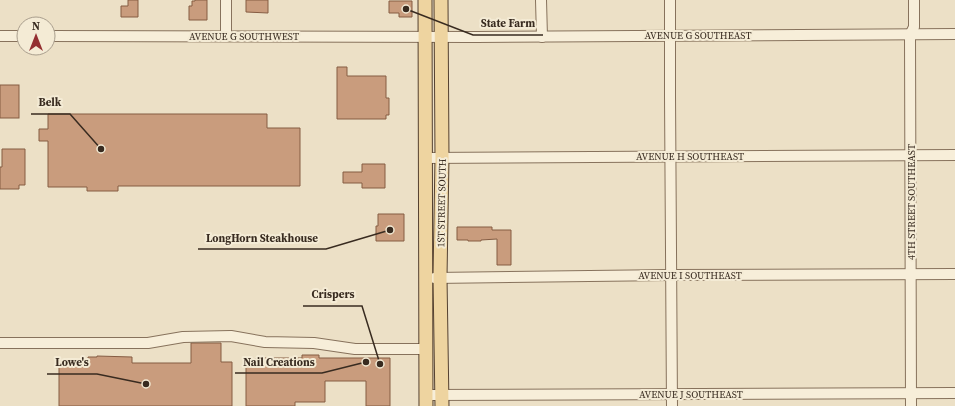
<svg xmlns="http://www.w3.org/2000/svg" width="955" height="406" font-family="'Source Serif 4',serif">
<rect width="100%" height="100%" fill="#ece0c6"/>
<!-- building -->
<g fill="#c99c7d" stroke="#855c43">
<polygon points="128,0 138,0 138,17 121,17 121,6 128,6"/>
<polygon points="195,0 207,0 207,20 189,20 189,6 192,6 192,1 195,1"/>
<polygon points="246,0 268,0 268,13 246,12"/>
<polygon points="389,1 412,1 412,17 399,17 399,13 389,13"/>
<polygon points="337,67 347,67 347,76 386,76 386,98 389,98 389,115 386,115 386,119 337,119"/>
<rect x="0" y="85" width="19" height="33"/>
<polygon points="48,114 267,114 267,128 300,128 300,186 118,186 118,191 87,191 87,187 48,187 48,141 39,141 39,129 48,129"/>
<polygon points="2,149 25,149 25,185 19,185 19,189 0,189 0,167 2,167"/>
<polygon points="362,164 385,164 385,188 362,188 362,183 343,183 343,172 362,172"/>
<polygon points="378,214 404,214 404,241 376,241 376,226 378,226"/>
<polygon points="457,227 492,227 492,230 511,230 511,265 497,265 497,239 481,240 481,241 468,241 468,240 457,240"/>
<polygon points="191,343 221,343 221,362 232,362 232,406 59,406 59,363 88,363 88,357 97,357 97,356 132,357 132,363 191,363"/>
<polygon points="302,355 319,355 319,358 390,358 390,406 366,406 366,381 325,381 325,402 295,402 295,406 246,406 246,359 260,359 260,358 302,358"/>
</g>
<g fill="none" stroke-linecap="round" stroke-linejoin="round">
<!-- minor casing -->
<g stroke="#87725c" stroke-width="12">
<g id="minor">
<polyline points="226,0 226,36"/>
<polyline points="541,0 542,37"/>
<polyline points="670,0 670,96 672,406"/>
<polyline points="0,36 24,36"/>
<polyline points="48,36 476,37 955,34"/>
<polyline points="426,158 955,155"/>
<polyline points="434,278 671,275 955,274"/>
<polyline points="0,343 148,343 183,337 231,336 265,342 314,343 355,349 426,349"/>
<polyline points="426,395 955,393"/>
<polyline points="911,406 910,35 914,27 914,0"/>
</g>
</g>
<!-- major casing -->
<g stroke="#554130" stroke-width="15">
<g id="major">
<polyline points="425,0 426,406"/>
<polyline points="441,0 442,158 440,277 442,406"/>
</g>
</g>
<!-- minor -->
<use href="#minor" stroke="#f7eed9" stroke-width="10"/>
<!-- major -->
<use href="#major" stroke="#eed4a0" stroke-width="13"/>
</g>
<g text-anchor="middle" stroke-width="4" stroke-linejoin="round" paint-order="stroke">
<!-- street labels -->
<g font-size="10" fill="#382b20" stroke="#f4ebd5">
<text x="698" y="39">AVENUE G SOUTHEAST</text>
<text x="244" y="40">AVENUE G SOUTHWEST</text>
<text x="690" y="160">AVENUE H SOUTHEAST</text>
<text transform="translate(911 202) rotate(-90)" y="4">4TH STREET SOUTHEAST</text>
<text transform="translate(441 203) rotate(-89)" y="4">1ST STREET SOUTH</text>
<text x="690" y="279">AVENUE I SOUTHEAST</text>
<text x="691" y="398">AVENUE J SOUTHEAST</text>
</g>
</g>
<!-- callouts -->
<path fill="none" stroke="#382b20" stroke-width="1.5" d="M406 9L473 35H543M101 149L70 114H31M390 230L326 249H198M380 364L362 306H303M366 362L322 373H235M146 384L97 374H47"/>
<g fill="#382b20" stroke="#f4ebd5" stroke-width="1.5">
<circle cx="406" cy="9" r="4"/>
<circle cx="101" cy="149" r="4"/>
<circle cx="390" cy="230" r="4"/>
<circle cx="380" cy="364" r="4"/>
<circle cx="366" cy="362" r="4"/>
<circle cx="146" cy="384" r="4"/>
</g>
<g font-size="11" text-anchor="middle" font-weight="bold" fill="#382b20" stroke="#f4ebd5" stroke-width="4" stroke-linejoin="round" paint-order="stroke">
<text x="508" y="27">State Farm</text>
<text x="50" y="106">Belk</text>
<text x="262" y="242">LongHorn Steakhouse</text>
<text x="333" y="298">Crispers</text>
<text x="279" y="366">Nail Creations</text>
<text x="72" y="366">Lowe's</text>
</g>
<!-- north arrow -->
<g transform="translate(36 36)"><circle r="19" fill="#f4ebd5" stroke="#a99e8d"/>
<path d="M0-3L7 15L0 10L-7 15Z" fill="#942f31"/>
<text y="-6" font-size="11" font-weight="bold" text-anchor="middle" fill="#382b20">N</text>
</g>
</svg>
